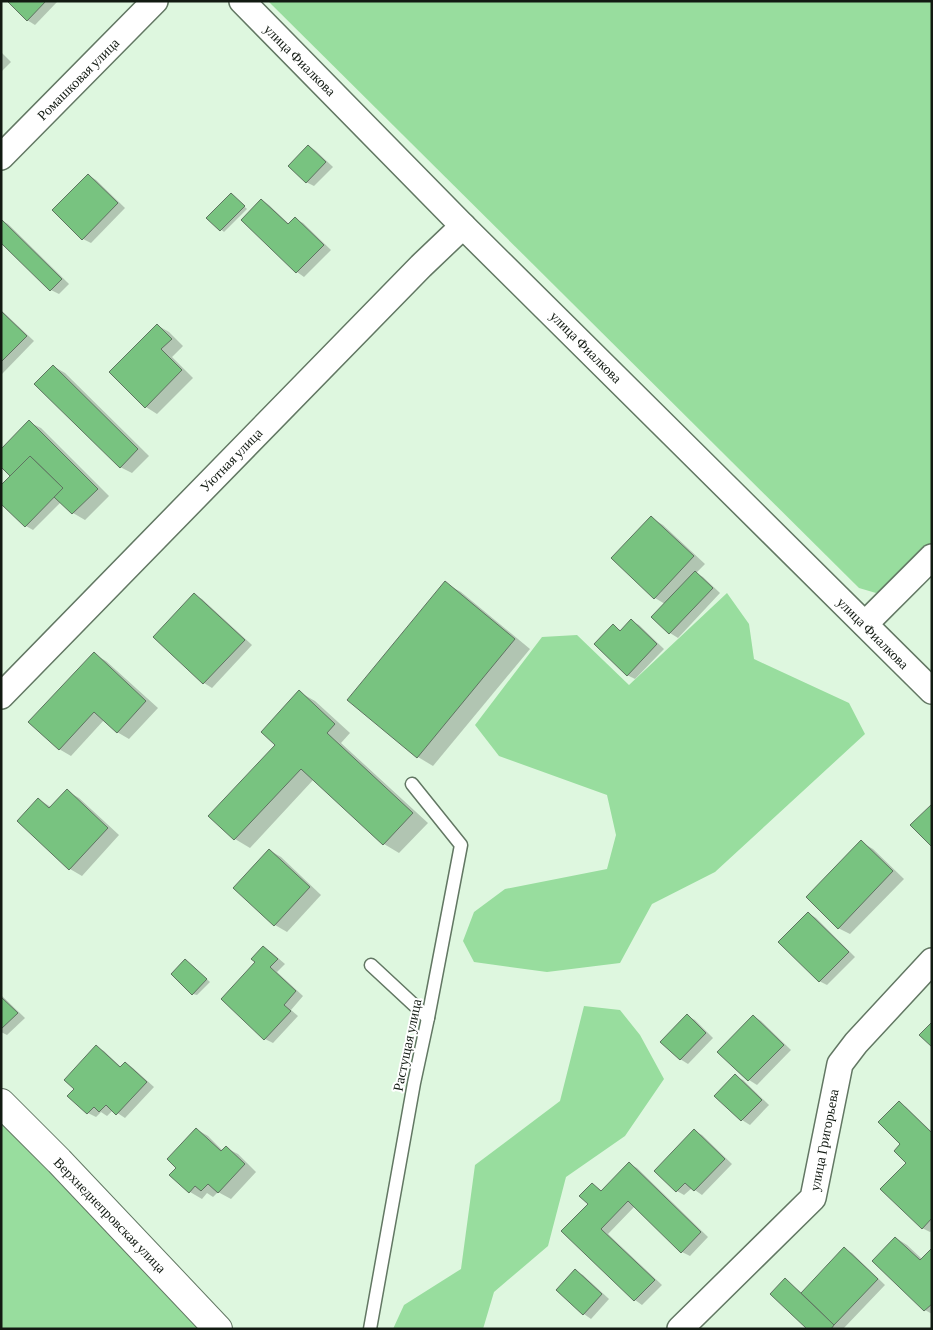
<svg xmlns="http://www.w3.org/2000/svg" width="933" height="1330" font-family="'Crimson Pro',serif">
<rect width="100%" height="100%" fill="#def7df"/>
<!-- green -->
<g fill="#98dd9e">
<polygon points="268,1 932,1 932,543 890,586 876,593 859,588"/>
<polygon points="727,593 749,624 754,659 849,703 865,734 715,872 652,904 620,963 547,972 474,962 463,941 474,912 505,889 607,869 616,835 607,795 499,756 475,725 542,637 577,635 629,685"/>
<polygon points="584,1006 620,1010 640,1035 664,1079 625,1136 566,1177 548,1246 494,1292 483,1329 393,1329 404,1305 461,1269 475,1165 560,1101"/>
<polygon points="1,1123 208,1329 1,1329"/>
</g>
<!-- shadow -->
<g fill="#0003">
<polygon points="8,1 58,1 35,25 27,20"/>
<polygon points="1,52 11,62 1,72"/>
<polygon points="309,146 316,151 333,167 314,186 306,182"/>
<polygon points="88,175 96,180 125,208 91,243 83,239"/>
<polygon points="231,194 247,209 224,232 208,218"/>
<polygon points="262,200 269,205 289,224 295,219 303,223 331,250 304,277 297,272"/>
<polygon points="1,220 8,224 69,284 59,294 51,290"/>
<polygon points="1,310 34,341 1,375"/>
<polygon points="157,325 169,332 183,346 172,357 193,378 157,414 146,407"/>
<polygon points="53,366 65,373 149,456 132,473 120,467"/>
<polygon points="29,422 41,428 109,496 85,520 73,513 61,502 33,530 26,526 12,476"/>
<polygon points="652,518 663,525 705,564 696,573 703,577 720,593 678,638 670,633 665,604 655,598"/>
<polygon points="445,583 461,592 530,649 433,766 418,757"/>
<polygon points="194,595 202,599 252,645 212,688 204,683 155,637"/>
<polygon points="631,621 639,625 664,649 635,679 627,675 613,626 622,631"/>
<polygon points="94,654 106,661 158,708 129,739 117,732 104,720 71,756 59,749"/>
<polygon points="299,692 315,701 350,733 341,743 428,823 399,853 384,844 314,779 250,848 235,839 210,816 277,745"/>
<polygon points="67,791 79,798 119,835 82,876 70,869 19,821 38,799 51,807"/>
<polygon points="861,842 873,849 904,879 850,934 838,928"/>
<polygon points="269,850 281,857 321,895 287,932 275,925 234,888"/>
<polygon points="808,913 816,918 855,957 827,985 819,981"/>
<polygon points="264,948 271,952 285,964 277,972 303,996 291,1010 298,1016 273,1043 265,1039 257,962"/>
<polygon points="189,963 210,982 197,995 193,994"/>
<polygon points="1,995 25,1018 7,1035 1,1032"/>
<polygon points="688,1016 695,1020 713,1038 688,1064 680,1059"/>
<polygon points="753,1016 761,1021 791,1050 757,1085 749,1080 719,1051"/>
<polygon points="97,1047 104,1051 122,1068 126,1063 133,1068 154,1087 125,1118 113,1110 107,1116 101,1112 96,1117 88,1113 75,1089"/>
<polygon points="735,1076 743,1080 769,1105 750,1125 742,1120 716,1096"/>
<polygon points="899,1103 906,1107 932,1132 932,1231 930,1232 922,1228 902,1144"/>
<polygon points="196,1129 208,1136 223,1151 226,1148 238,1154 256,1172 231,1199 218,1192 213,1197 207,1193 202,1199 190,1192 177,1168"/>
<polygon points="694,1131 702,1135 732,1164 702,1195 692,1188 684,1195 677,1191"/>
<polygon points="629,1164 637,1168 708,1237 690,1256 682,1252 635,1206 608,1234 662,1285 642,1305 635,1300 563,1231 590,1204 592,1184 602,1191"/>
<polygon points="896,1238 907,1245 922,1259 932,1250 932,1314 925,1310 874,1261"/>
<polygon points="844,1249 852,1253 885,1285 843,1329 808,1329 785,1280 802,1293"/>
<polygon points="575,1271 583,1275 609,1299 591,1319 584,1314"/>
</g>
<!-- building -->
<g fill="#78c380" stroke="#5e7460">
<polygon points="7,1 46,1 27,21"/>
<polygon points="308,145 326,162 306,183 288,166"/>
<polygon points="88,174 118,203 82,240 52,210"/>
<polygon points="231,193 245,206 220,231 206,218"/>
<polygon points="261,199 288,224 295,217 324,245 296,273 241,220"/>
<polygon points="1,219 62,279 50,291 1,243"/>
<polygon points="1,311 27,336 1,362"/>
<polygon points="157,324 172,339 161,349 182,370 145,408 109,372"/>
<polygon points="53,365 138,449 120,468 34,384"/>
<polygon points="29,420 98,489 72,514 54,497 63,488 30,456 10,476 1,467 1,449"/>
<polygon points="30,456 63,488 25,527 1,504 1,485"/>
<polygon points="651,516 694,556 654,599 611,558"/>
<polygon points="695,571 713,588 669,634 651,617"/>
<polygon points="445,581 515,639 417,758 347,700"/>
<polygon points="194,593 245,640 203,684 153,637"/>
<polygon points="631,619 657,644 627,676 594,644 613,624 620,631"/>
<polygon points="94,652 146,701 117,733 94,712 59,750 28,722"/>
<polygon points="299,690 335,724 327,733 413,813 383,845 301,769 234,840 208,816 275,745 261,732"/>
<polygon points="67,789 108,828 69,870 17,821 38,798 49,808"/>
<polygon points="932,804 932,847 910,825"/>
<polygon points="861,840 893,871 838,929 806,897"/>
<polygon points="269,849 310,887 274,926 233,888"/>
<polygon points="808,912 849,952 819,982 778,942"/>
<polygon points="263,946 278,959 270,967 296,991 284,1005 291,1011 264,1040 221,999 255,962 251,959"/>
<polygon points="185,959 207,979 192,995 171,974"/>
<polygon points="1,997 18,1013 1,1029"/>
<polygon points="687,1014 706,1033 680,1060 660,1042"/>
<polygon points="753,1015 784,1045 748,1081 717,1052"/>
<polygon points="932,1022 932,1047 919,1035"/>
<polygon points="96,1045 120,1067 125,1062 147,1082 116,1115 106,1105 99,1112 94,1107 87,1114 67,1096 74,1089 64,1080"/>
<polygon points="735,1074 762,1100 741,1121 714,1096"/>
<polygon points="899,1101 932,1133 932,1218 922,1229 880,1189 906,1163 894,1151 900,1144 878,1122"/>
<polygon points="196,1128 221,1151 226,1146 245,1164 218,1193 208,1184 201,1191 195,1186 189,1193 169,1175 176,1168 167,1159"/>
<polygon points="694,1129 725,1159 694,1191 685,1183 676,1192 654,1171"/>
<polygon points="629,1162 701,1232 681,1253 628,1201 601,1229 655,1280 634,1301 561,1231 588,1204 579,1196 592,1183 601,1191"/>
<polygon points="895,1237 920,1260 932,1248 932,1304 924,1311 872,1261"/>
<polygon points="844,1247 878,1279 834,1325 801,1293"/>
<polygon points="575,1269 602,1294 583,1315 556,1290"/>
<polygon points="785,1278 834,1325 831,1329 807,1329 770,1294"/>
</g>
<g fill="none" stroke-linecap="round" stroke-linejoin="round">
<!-- service casing -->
<g stroke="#627763" stroke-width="15">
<g id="service">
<polyline points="371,965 428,1018"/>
<polyline points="370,1329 414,1083 428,1018 461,845 412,784"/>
</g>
</g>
<!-- minor casing -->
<g stroke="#627763" stroke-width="28">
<g id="minor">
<polyline points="242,1 463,226 932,691"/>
<polyline points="1,157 155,1"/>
<polyline points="865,624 932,557"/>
<polyline points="1,696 421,266 463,226"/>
<polyline points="680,1329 813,1198 840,1064 856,1043 932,961"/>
</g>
</g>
<!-- tertiary casing -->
<g stroke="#627763" stroke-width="30">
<polyline id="tertiary" points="1,1103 59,1161 218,1329"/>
</g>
<!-- service -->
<use href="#service" stroke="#fff" stroke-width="12"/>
<!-- minor -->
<use href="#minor" stroke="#fff" stroke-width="25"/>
<!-- tertiary -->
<use href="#tertiary" stroke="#fff" stroke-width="28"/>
</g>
<g text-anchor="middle" stroke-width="4" stroke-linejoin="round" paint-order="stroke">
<!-- street labels -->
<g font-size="14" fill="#121a12" stroke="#fff">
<text transform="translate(300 60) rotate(45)" y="5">улица Фиалкова</text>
<text transform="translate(78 79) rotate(-45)" y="5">Ромашковая улица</text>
<text transform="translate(586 347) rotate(45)" y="5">улица Фиалкова</text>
<text transform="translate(231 460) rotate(-46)" y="5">Уютная улица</text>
<text transform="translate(873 633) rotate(45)" y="5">улица Фиалкова</text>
<text transform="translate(407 1045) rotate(-78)" y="5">Растущая улица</text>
<text transform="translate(824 1140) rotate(-79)" y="5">улица Григорьева</text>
<text transform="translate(110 1215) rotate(46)" y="5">Верхнеднепровская улица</text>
</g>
</g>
<!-- border -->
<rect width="933" height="1330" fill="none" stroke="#121a12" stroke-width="5"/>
</svg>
